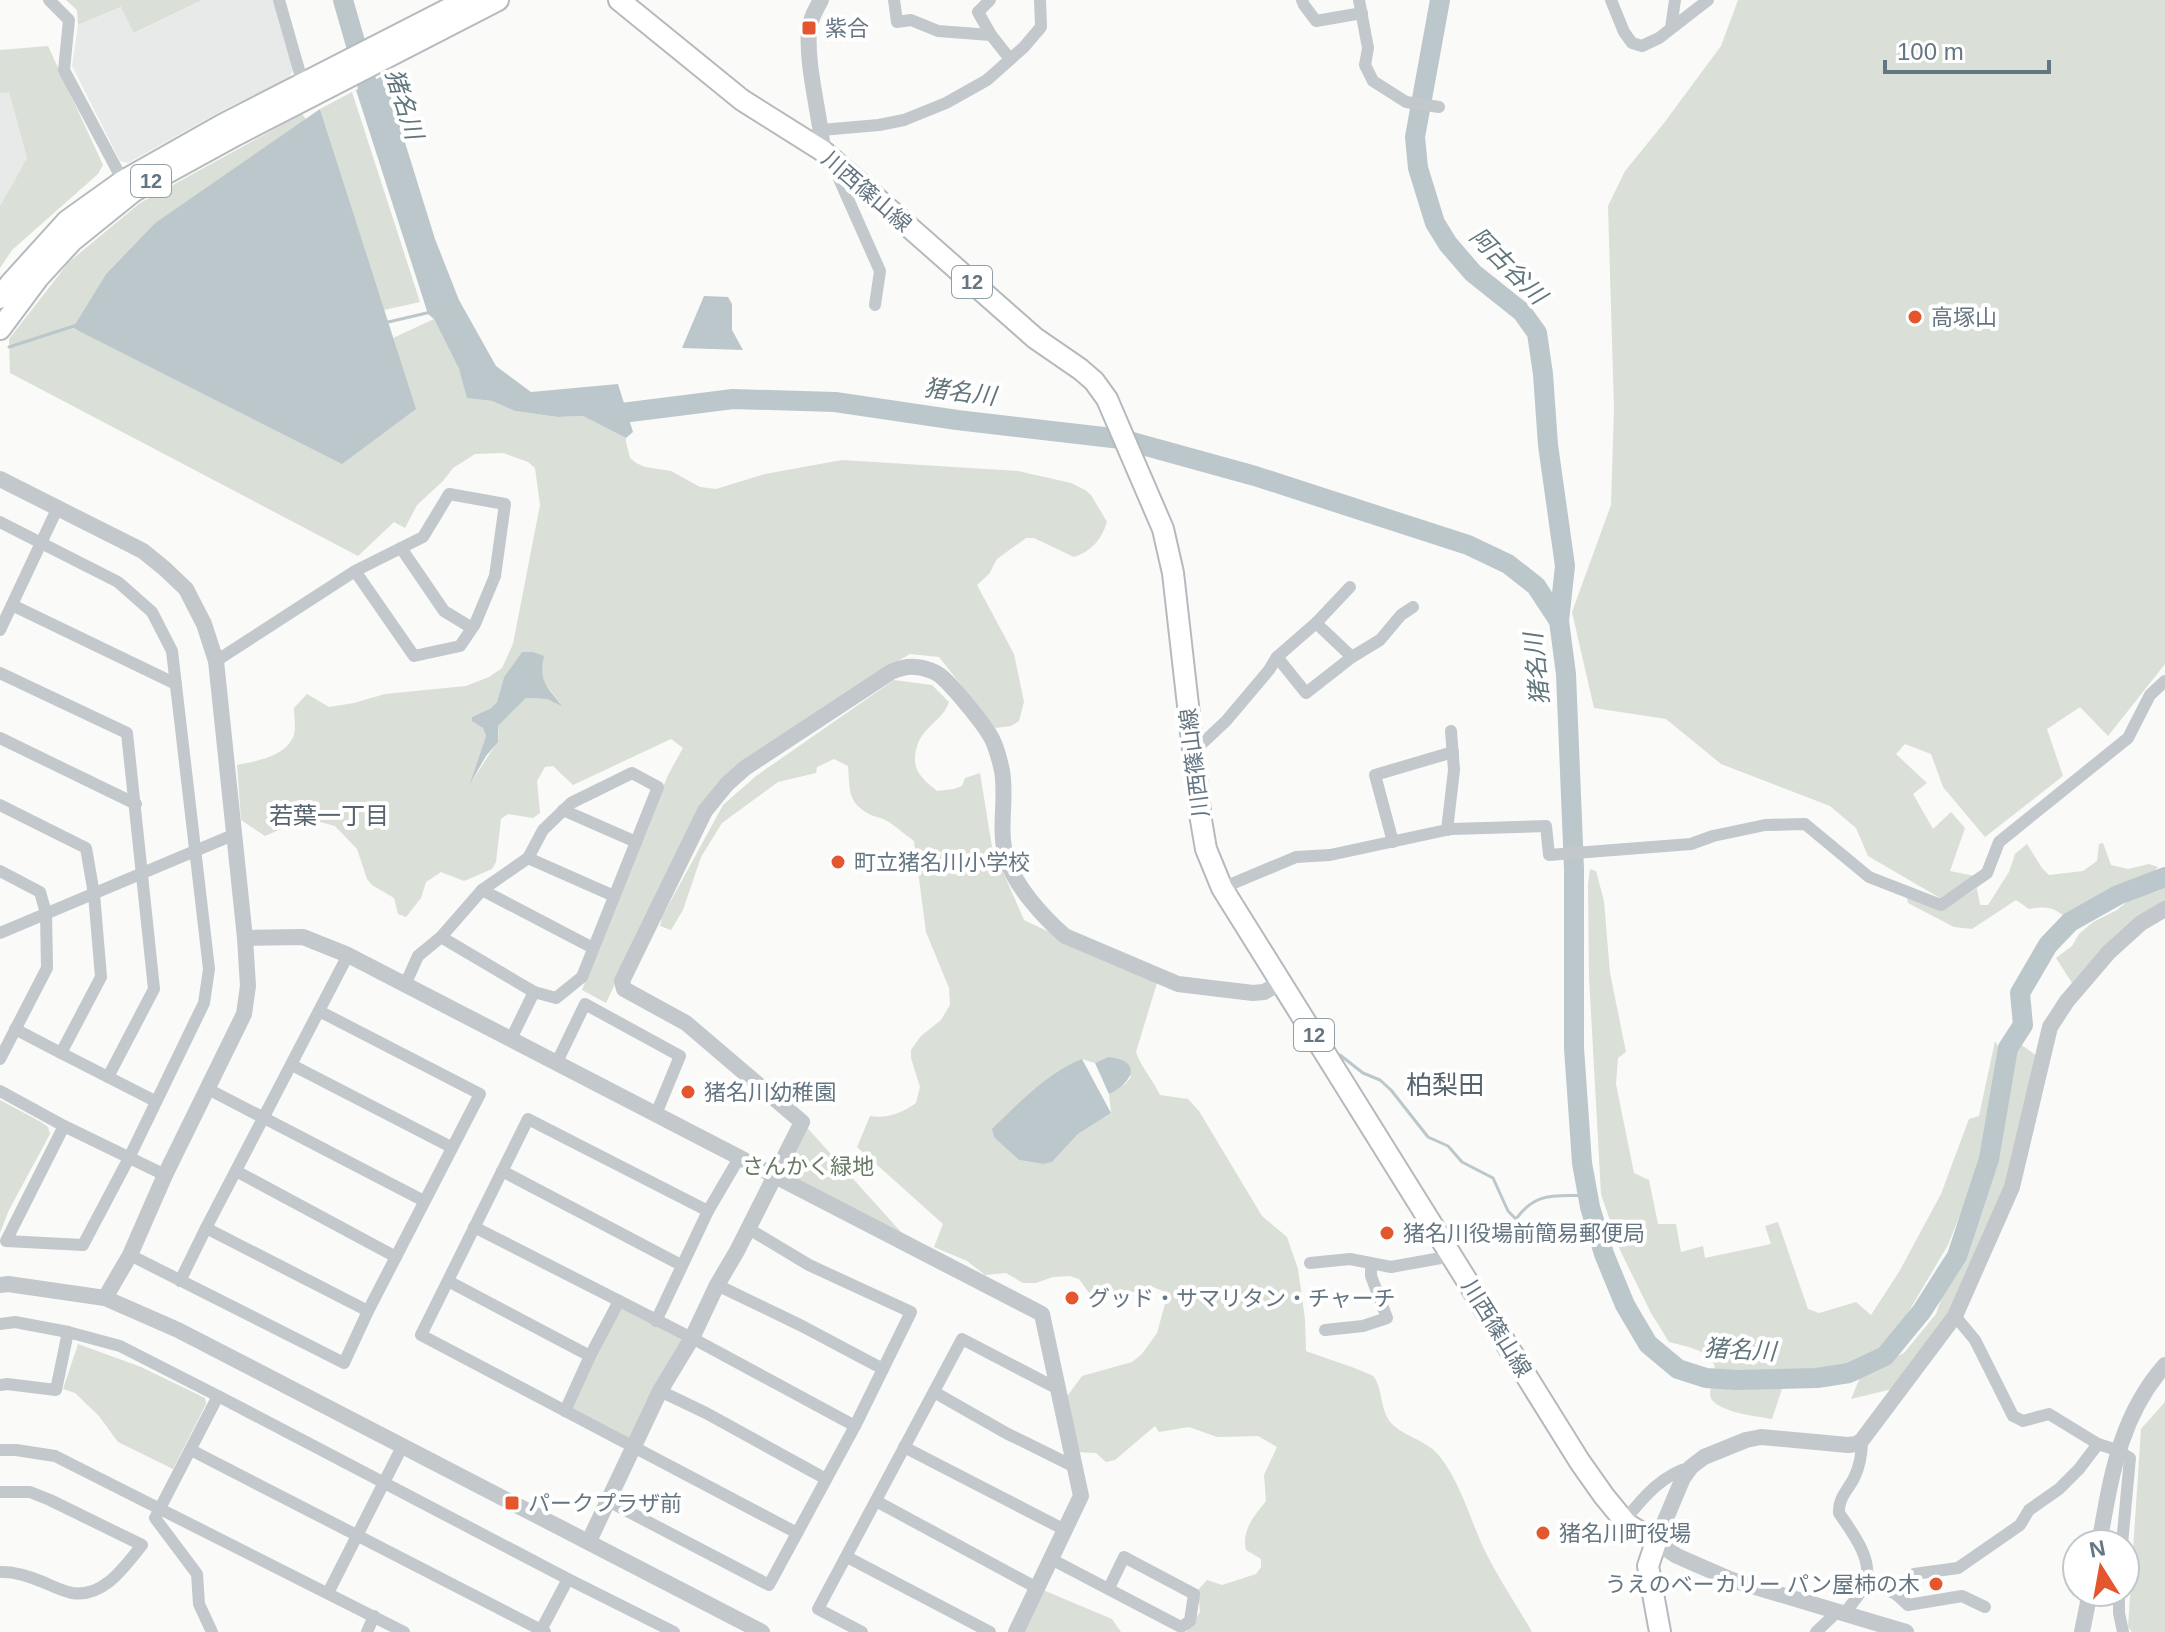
<svg xmlns="http://www.w3.org/2000/svg" width="2165" height="1632" font-family="Helvetica,'Noto Sans JP',sans-serif">
<rect width="100%" height="100%" fill="#fafaf8"/>
<!-- built -->
<g fill="#e8e9e9">
<polygon points="202,0 274,0 294,68 289,78 223,110 128,163 120,161 72,66 78,25 122,7 135,33"/>
<polygon points="9,91 27,158 0,206 0,93"/>
</g>
<!-- green -->
<g fill="#dadfd7" fill-rule="evenodd">
<polygon points="66,0 202,0 134,33 121,7 78,25 77,10"/>
<polygon points="1738,0 2165,0 2165,664 2108,736 2080,707 2047,729 2063,776 1985,837 1943,787 1931,754 1905,744 1896,754 1927,783 1913,794 1933,829 1951,812 1965,828 1950,871 1975,876 1940,898 1868,856 1856,828 1830,806 1721,764 1666,719 1594,708 1572,612 1611,505 1614,408 1608,206 1625,171 1664,123 1721,46"/>
<polygon points="48,46 103,165 98,174 12,250 0,268 0,206 27,158 9,92 0,93 0,50"/>
<polygon points="352,92 420,302 384,310 320,109"/>
<path d="M302 114 306 119 155 223 106 274 73 329 415 409 393 338 434 319 459 369 468 398 492 401 515 411 558 417 583 416 626 438V442L630 458 636 463 645 467 671 471 700 487 716 489 765 474 842 460 1018 471 1071 483 1085 490 1091 495 1107 522C1101 541 1091 551 1074 557L1034 538H1026L997 559 989 574 977 585 1014 654 1024 702 1019 721 1011 726 995 728 939 657 910 654 862 683 697 810 606 1003 582 990 668 775 683 748 671 739 573 785 553 766 545 767 537 781 540 813 533 818 508 814 501 819 496 862 492 869 464 881 441 872 426 882 421 898 406 917 398 914 394 898 372 885 367 879 357 849 335 826 306 818 265 836 241 820 237 765C256 761 286 757 294 735 296 728 294 716 294 708L307 694 329 707 354 703 385 694 466 686 489 677 502 668 513 644 540 505 535 468 528 462 503 453 475 454 453 468 443 481 417 505 405 528 394 522 358 556 10 373 9 339 69 262 140 203ZM522 652H533L542 680 561 704 547 699 526 698 498 726C498 730 499 735 498 740 497 743 474 778 472 781L486 736 483 728 472 717 491 708 497 702 504 677Z"/>
<path d="M894 680 932 685 949 702C945 715 933 722 925 732 916 741 911 762 919 773 923 780 931 786 937 791L954 789 962 786 965 778 980 773 992 847 1024 920 1157 983 1136 1052C1141 1067 1153 1080 1160 1095L1188 1099 1199 1111 1262 1216 1287 1237 1298 1269 1305 1319 1306 1351C1316 1355 1372 1373 1374 1377 1383 1390 1380 1410 1391 1423 1404 1437 1428 1440 1441 1458 1460 1483 1470 1518 1483 1547 1497 1576 1516 1604 1532 1632H1186L1200 1612 1198 1590 1207 1580 1222 1585 1256 1574 1261 1567V1559L1246 1550C1241 1530 1255 1515 1266 1501L1264 1475 1277 1447 1258 1436 1217 1437 1189 1427 1159 1432 1155 1426 1115 1460 1106 1462 1096 1453 1074 1452 1065 1399 1082 1376 1132 1362 1142 1354 1157 1333 1168 1293 1153 1287 1118 1296H1097L1089 1293 1079 1279 1070 1276 1053 1277 1036 1283H1023L1006 1273 985 1275 967 1261 934 1247 943 1224 857 1147 870 1116C887 1119 902 1113 916 1103L920 1087 911 1058V1050L921 1036 941 1020 950 1005 949 988 926 932 914 841C905 835 898 828 889 822 883 818 876 817 871 815 847 803 850 790 848 766L834 759 817 767 816 773 778 782 722 823 701 857 683 910 671 930 660 926 662 917 723 805 756 776ZM1108 1057 1131 1077 1125 1084 1109 1094 1111 1113 1078 1134 1052 1162 1043 1164 1019 1160 993 1129 1045 1081 1082 1059 1095 1063Z"/>
<path d="M2103 843 2111 865 2128 869 2149 864 2158 867C2145 883 2120 888 2101 895 2096 909 2081 914 2069 920 2053 907 2049 906 2029 909L2016 900 1972 929 1954 927 1908 903 1907 898 1909 895 1943 910 1977 888 1980 905H1988L2009 872 2015 854 2027 844 2042 868 2049 875 2083 871 2097 861 2099 844Z"/>
<path d="M1590 869 1596 871 1604 901 1610 973 1626 1052 1618 1058 1616 1084 1634 1173 1649 1180 1658 1224H1676L1681 1252 1703 1246 1705 1258 1771 1244 1765 1226 1778 1222 1808 1309 1819 1313 1856 1302 1871 1315 1899 1272 1941 1194 1969 1119 1979 1116 1995 1041 1999 1048 1996 1080 1984 1154 1948 1245 1890 1343 1846 1370 1787 1374 1772 1419C1756 1416 1723 1413 1712 1400 1709 1395 1710 1393 1711 1388 1713 1382 1716 1375 1715 1369 1714 1350 1683 1346 1669 1342L1651 1313 1620 1250 1601 1194 1589 977 1588 884Z"/>
<path d="M2165 883V902C2128 915 2097 955 2072 983L2056 958 2072 946 2079 934 2093 922 2117 910 2140 891Z"/>
<polygon points="2019,1043 2037,1056 2011,1175 1945,1320 1892,1389 1851,1399 1861,1375 1869,1369 1904,1353 1936,1314 1946,1285 1968,1247 1999,1152 2016,1047"/>
<polygon points="0,1100 41,1122 48,1127 50,1134 9,1210 0,1233"/>
<polygon points="802,1122 917,1250 775,1177"/>
<polygon points="619,1301 692,1338 634,1447 565,1411"/>
<polygon points="78,1344 141,1367 205,1398 206,1404 173,1469 118,1442 99,1416 75,1393 63,1389"/>
<polygon points="2165,1402 2165,1632 2132,1632 2128,1627 2141,1429"/>
<polygon points="1043,1590 1112,1619 1121,1632 1022,1632"/>
</g>
<!-- water -->
<g fill="#bbc7cb">
<polygon points="384,75 435,239 459,300 496,366 531,392 618,384 633,432 626,438 583,416 558,417 515,411 492,401 467,398 459,369 434,319 428,314 356,90"/>
<polygon points="320,109 416,409 342,464 73,328 106,274 155,223"/>
<polygon points="704,296 728,297 732,304 732,330 743,350 682,348"/>
<path d="M522 652H533L544 656C538 682 547 686 562 706L547 699 526 698 498 726V742L486 756 470 784 486 736 483 728 472 721V717L491 708 497 702 504 677Z"/>
<path d="M1108 1057C1142 1060 1134 1082 1109 1094L1095 1063Z"/>
<path d="M1082 1059 1111 1113 1078 1134 1052 1162 1043 1164 1019 1160 994 1137 992 1129C1019 1103 1047 1073 1082 1059Z"/>
</g>
<g fill="none" stroke-linecap="round" stroke-linejoin="round">
<!-- stream -->
<g stroke="#bbc7cb" stroke-width="3">
<polyline points="384,323 431,312"/>
<polyline points="9,347 77,325"/>
<path d="M1340 1055 1363 1073 1380 1080 1391 1090 1428 1137 1448 1146 1462 1162 1493 1178 1508 1211 1516 1219C1537 1190 1556 1197 1588 1195"/>
</g>
<!-- river -->
<g stroke="#bbc7cb" stroke-width="20">
<polyline points="343,0 374,108"/>
<polyline points="1440,0 1415,137 1418,168 1435,223 1448,244 1473,273 1522,312 1537,333 1543,374 1548,445 1565,566 1559,621"/>
<polyline points="601,412 614,414 733,399 835,402 957,420 1121,439 1255,476 1468,545 1508,564 1536,586 1559,621 1566,674 1574,869 1574,1048 1582,1163 1590,1207 1604,1254 1625,1305 1648,1344 1678,1369 1706,1378 1736,1380 1817,1378 1849,1373 1885,1356 1922,1311 1957,1256 1989,1159 2008,1048 2023,1025 2020,993 2048,945 2070,922 2118,895 2165,877"/>
</g>
<!-- primary casing -->
<g stroke="#b5babe" stroke-width="24">
<g id="primary">
<polyline points="619,0 742,100 823,151 1035,338 1080,369 1094,381 1107,399 1163,529 1173,573 1201,820 1206,849 1222,888 1580,1462 1604,1496 1627,1524 1656,1542 1648,1566 1660,1632"/>
<polyline points="0,298 10,284 67,221 123,181 222,125 466,0"/>
<polyline points="0,329 38,278 72,241 134,191 236,135 498,0"/>
</g>
</g>
<!-- minor -->
<g stroke="#c3c8cc" stroke-width="12">
<polyline points="49,0 69,20 64,70 123,181"/>
<polyline points="279,0 303,84"/>
<polyline points="894,0 897,22 911,20 938,31 991,35"/>
<polyline points="990,0 978,12 991,35 1010,59"/>
<polyline points="1302,0 1304,5 1316,21 1362,13"/>
<polyline points="1359,0 1368,48 1365,65 1373,81 1406,102 1439,107"/>
<polyline points="1611,0 1624,32 1632,43 1642,46 1659,38 1708,0"/>
<polyline points="1671,28 1675,0"/>
<polyline points="821,130 879,125 904,120 946,103 987,80 1024,47 1041,27 1040,0"/>
<polyline points="832,163 880,271 875,305"/>
<polyline points="0,522 118,582 152,612 172,651 209,969 204,1003 129,1158 83,1245 6,1241 64,1126"/>
<polyline points="401,548 444,611 472,628"/>
<polyline points="12,605 176,684"/>
<polyline points="1316,623 1352,657"/>
<polyline points="0,630 58,507"/>
<polyline points="1277,657 1306,693 1352,657 1380,640 1401,615 1413,607"/>
<polyline points="216,661 355,571 423,537 449,494 505,504 495,576 475,624 460,646 414,656 355,571"/>
<polyline points="0,673 127,733 154,989 108,1077"/>
<polyline points="0,738 136,804"/>
<polyline points="1193,752 1226,721 1269,670 1277,657 1316,623 1350,587"/>
<polyline points="0,805 86,848 94,894 101,977 61,1053 15,1029"/>
<polyline points="563,810 636,842"/>
<polyline points="1447,830 1454,770 1451,731"/>
<polyline points="1393,842 1375,775 1453,752"/>
<polyline points="528,858 614,896"/>
<polyline points="0,871 40,892 46,913 47,968 0,1059"/>
<polyline points="1222,888 1296,857 1330,855 1451,829 1546,826 1549,855 1691,844 1713,836 1765,825 1805,824 1869,877 1941,905 1987,873 1999,842 2128,738 2150,695 2165,681"/>
<polyline points="482,890 593,948"/>
<polyline points="0,933 233,835"/>
<polyline points="441,937 534,992"/>
<polyline points="405,985 418,956 441,937 482,890 528,858 543,830 571,803 632,773 658,787 582,977 556,998 534,992 511,1039"/>
<polyline points="319,1011 480,1094 368,1311"/>
<polyline points="61,1053 155,1101"/>
<polyline points="557,1062 585,1004 680,1056 656,1114"/>
<polyline points="292,1065 451,1147"/>
<polyline points="208,1089 424,1201"/>
<polyline points="0,1091 64,1126 165,1175"/>
<polyline points="739,1158 708,1211 528,1119 421,1335 797,1533"/>
<polyline points="236,1171 396,1257"/>
<polyline points="502,1171 681,1265"/>
<polyline points="474,1227 692,1338 855,1426 911,1312 809,1265 749,1229"/>
<polyline points="206,1228 348,955"/>
<polyline points="130,1255 344,1363 368,1311 206,1228 180,1281"/>
<polyline points="1310,1263 1350,1259 1391,1267 1452,1256"/>
<polyline points="448,1281 590,1356"/>
<polyline points="717,1285 802,1326 883,1369"/>
<polyline points="1955,1316 1975,1340 2013,1416 2023,1421 2049,1414 2098,1444 2117,1450 2130,1458 2122,1544"/>
<polyline points="656,1321 708,1211"/>
<polyline points="0,1324 15,1322 68,1332 120,1346 218,1396 155,1518 197,1574 199,1604 212,1632"/>
<polyline points="1325,1330 1363,1326 1387,1318 1371,1276 1371,1264"/>
<polyline points="0,1385 7,1384 56,1390 68,1332"/>
<polyline points="660,1391 706,1413 826,1479"/>
<polyline points="934,1392 1006,1433 1075,1467"/>
<polyline points="218,1396 568,1579 674,1632"/>
<polyline points="565,1411 590,1356 619,1301"/>
<polyline points="904,1447 1065,1530"/>
<polyline points="0,1450 16,1450 55,1456 404,1632"/>
<polyline points="191,1450 545,1632"/>
<path d="M0 1492H30L50 1500 142 1545C125 1566 104 1598 72 1593 62 1591 52 1586 43 1582 29 1576 15 1571 0 1572"/>
<polyline points="608,1501 769,1585 855,1426"/>
<polyline points="876,1501 1037,1588"/>
<path d="M1624 1521C1643 1498 1661 1475 1691 1467"/>
<polyline points="847,1557 990,1632"/>
<polyline points="1051,1559 1181,1627 1190,1621 1194,1594 1124,1557 1109,1588"/>
<polyline points="1867,1580 1896,1594 1908,1605 1962,1596 1985,1607"/>
<polyline points="2119,1592 2119,1613 2123,1632"/>
<polyline points="328,1593 403,1445"/>
<polyline points="1896,1594 1914,1574 1958,1568 2020,1525 2029,1510 2059,1489 2079,1469 2098,1444"/>
<path d="M1845 1613C1852 1603 1862 1593 1866 1582 1873 1558 1851 1531 1839 1513 1838 1498 1848 1490 1854 1478 1860 1466 1862 1453 1862 1440"/>
<polyline points="367,1632 374,1616"/>
<polyline points="540,1632 568,1579"/>
<polyline points="862,1632 818,1609 962,1339 1058,1389"/>
<polyline points="1816,1632 1838,1611"/>
</g>
<!-- tertiary -->
<g stroke="#c3c8cc" stroke-width="16">
<path d="M821 0C816 9 810 19 809 30 806 67 820 113 823 151"/>
<polyline points="0,479 143,551 165,569 186,589 204,624 216,661 245,938 248,986 244,1014 165,1175 130,1255 105,1298"/>
<polyline points="245,938 303,937 348,955 1042,1314 1081,1496 1016,1632"/>
<polyline points="0,1285 8,1284 105,1298 178,1330 762,1632"/>
<path d="M589 1541 660 1391 692 1338 717 1285 737 1251 802 1122 686 1023 624 989 622 981 705 811 727 784 745 768 891 672C898 669 907 666 915 667 924 667 937 672 943 678 955 689 987 727 993 741 997 750 1000 761 1002 771 1007 799 998 829 1006 857 1014 885 1043 917 1065 936L1178 984 1253 993 1264 992 1282 982"/>
<path d="M2099 1544C2111 1478 2119 1417 2165 1365"/>
<polyline points="1906,1632 1732,1580 1677,1556 1656,1542 1683,1478 1691,1467 1704,1457 1746,1440 1761,1437 1848,1445 1857,1444 1862,1440 1955,1316 2012,1187 2050,1027 2067,1001 2109,952 2141,923 2165,909"/>
<polyline points="2082,1632 2090,1592"/>
</g>
<!-- primary -->
<use href="#primary" stroke="#fff" stroke-width="20"/>
</g>
<!-- markers -->
<g fill="#e4572e" stroke="#fff" stroke-width="3">
<rect x="801" y="20" width="16" height="16" rx="4"/>
<circle cx="1915" cy="317" r="8"/>
<circle cx="838" cy="862" r="8"/>
<circle cx="688" cy="1092" r="8"/>
<circle cx="1387" cy="1233" r="8"/>
<circle cx="1072" cy="1298" r="8"/>
<rect x="504" y="1495" width="16" height="16" rx="4"/>
<circle cx="1543" cy="1533" r="8"/>
<circle cx="1936" cy="1584" r="8"/>
</g>
<g text-anchor="middle" stroke-width="8" stroke-linejoin="round" paint-order="stroke">
<!-- shield labels -->
<g fill="#fff" stroke="#939fa8" stroke-width="2">
<rect x="131" y="165" width="40" height="32" rx="6"/>
<rect x="952" y="266" width="40" height="32" rx="6"/>
<rect x="1294" y="1019" width="40" height="32" rx="6"/>
</g>
<g font-size="20" font-weight="bold" fill="#657683">
<text x="151" y="188">12</text>
<text x="972" y="289">12</text>
<text x="1314" y="1042">12</text>
</g>
<!-- poi labels -->
<g font-size="22" fill="#657683" stroke="#fff" text-anchor="start">
<text x="825" y="36">紫合</text>
<text x="1931" y="325">高塚山</text>
<text x="854" y="870">町立猪名川小学校</text>
<text x="704" y="1100">猪名川幼稚園</text>
<text x="1403" y="1241">猪名川役場前簡易郵便局</text>
<text x="1088" y="1306">グッド・サマリタン・チャーチ</text>
<text x="528" y="1511">パークプラザ前</text>
<text x="1559" y="1541">猪名川町役場</text>
<text x="1920" y="1592" text-anchor="end">うえのベーカリー パン屋柿の木</text>
</g>
<!-- street labels -->
<g font-size="22" fill="#657683" stroke="#fff">
<text transform="translate(867 191) rotate(41)" y="8">川西篠山線</text>
<text transform="translate(1194 763) rotate(-97)" y="8">川西篠山線</text>
<text transform="translate(1497 1328) rotate(58)" y="8">川西篠山線</text>
</g>
<!-- park labels -->
<g font-size="22" fill="#687a64" stroke="#fff">
<text x="808" y="1174">さんかく緑地</text>
</g>
<!-- water labels -->
<g font-size="24" font-style="italic" fill="#60757c" stroke="#fff">
<text transform="translate(404 104) rotate(72)" y="8">猪名川</text>
<text transform="translate(1508 266) rotate(45)" y="8">阿古谷川</text>
<text transform="translate(960 392) rotate(7)" y="8">猪名川</text>
<text transform="translate(1537 669) rotate(-96)" y="8">猪名川</text>
<text transform="translate(1740 1350) rotate(3)" y="8">猪名川</text>
</g>
<!-- neighbourhood labels -->
<g font-size="24" fill="#57646e" stroke="#fff">
<text x="329" y="824">若葉一丁目</text>
</g>
<!-- quarter labels -->
<g font-size="26" fill="#57646e" stroke="#fff">
<text x="1445" y="1094">柏梨田</text>
</g>
</g>
<!-- north arrow -->
<g transform="translate(2101 1568) rotate(349)"><circle r="38" fill="#ffffff" stroke="#c1c8cd" stroke-width="2"/>
<path d="M0-6L14 30L0 20L-14 30Z" fill="#e4572e"/>
<text y="-12" font-size="22" font-weight="bold" text-anchor="middle" fill="#657683">N</text>
</g>
<!-- scale -->
<path d="M1885 60v12h164v-12" fill="none" stroke="#657683" stroke-width="4"/>
<text x="1897" y="60" font-size="24" fill="#657683" stroke="#ffffff" stroke-width="6" paint-order="stroke">100 m</text>
</svg>
